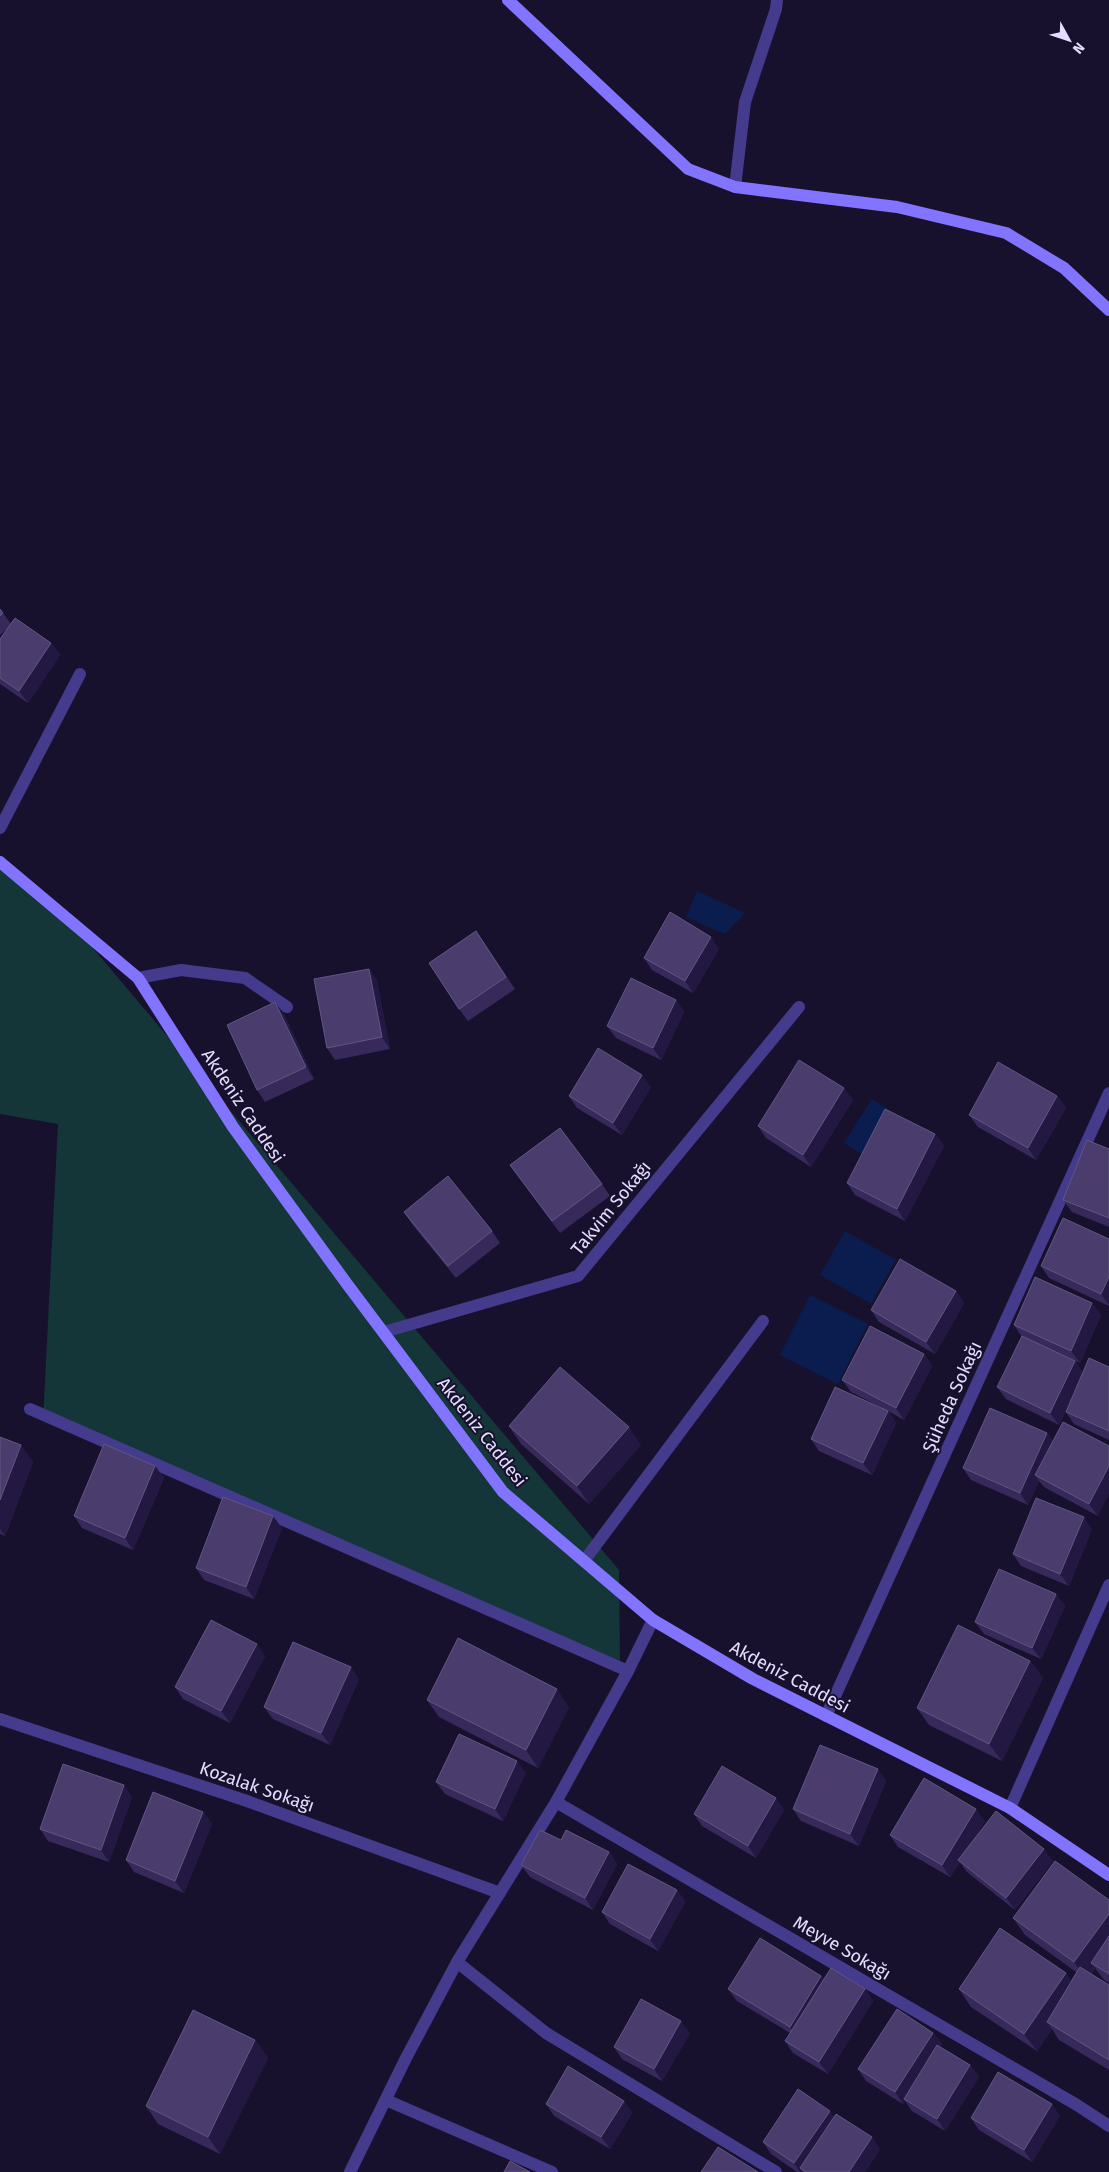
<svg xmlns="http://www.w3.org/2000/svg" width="1109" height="2172" font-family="'Fira Sans',sans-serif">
<rect width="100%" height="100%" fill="#18112d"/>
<!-- green -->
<polygon fill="#143638" points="0,860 70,921 619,1570 620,1661 43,1421 58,1124 0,1114"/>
<!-- water -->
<g fill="#0a1d4e">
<polygon points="697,891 745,913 725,934 686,917"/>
<polygon points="872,1099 892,1112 864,1156 844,1143"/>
<polygon points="845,1231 896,1260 871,1304 820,1275"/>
<polygon points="810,1295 868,1324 838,1384 780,1355"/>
</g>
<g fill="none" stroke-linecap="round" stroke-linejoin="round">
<!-- street -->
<g stroke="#443b8d" stroke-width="12">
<polyline points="735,187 745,102 776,9 777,0"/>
<polyline points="0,828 80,674"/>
<polyline points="138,978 181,970 245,978 287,1007"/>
<polyline points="384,1332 578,1276 799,1007"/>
<polyline points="30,1409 628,1671"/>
<polyline points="584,1561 763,1321"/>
<polyline points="826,1716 1109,1093"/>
<polyline points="0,1719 247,1801 500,1893"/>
<polyline points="556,1802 1077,2105 1109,2126"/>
<polyline points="1010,1808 1109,1585"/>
<polyline points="457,1962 546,2033 776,2172"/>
<polyline points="386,2100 552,2172"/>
<polyline points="350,2172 406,2058 457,1962 556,1802 628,1671 653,1620"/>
</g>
<!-- secondary -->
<g stroke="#8274ff" stroke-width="12">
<polyline points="508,0 688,169 735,187 897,207 1006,233 1064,268 1109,310"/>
<polyline points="0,862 138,978 233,1127 347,1284 503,1492 653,1620 753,1679 1010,1808 1109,1875"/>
</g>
</g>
<!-- wall -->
<g fill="#372a5b">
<polygon points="0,609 11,624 51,643 60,655 28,703 0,684 0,639 8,628 0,635"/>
<polygon points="476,931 515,989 468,1021 459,1009"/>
<polygon points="719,949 693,993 652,970 644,958"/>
<polygon points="369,969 377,981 390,1049 335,1060 327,1048"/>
<polygon points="676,1000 684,1012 661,1060 616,1038 607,1026"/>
<polygon points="284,1014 314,1079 265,1102 257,1090"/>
<polygon points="651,1087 622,1135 577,1108 569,1096"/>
<polygon points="1057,1096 1066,1108 1036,1160 978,1127 969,1115"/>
<polygon points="853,1100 811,1167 766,1138 758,1126"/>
<polygon points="935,1134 944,1146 905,1221 855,1195 847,1183"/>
<polygon points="1109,1149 1109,1227 1072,1212 1063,1200"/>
<polygon points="510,1165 602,1184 610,1196 560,1233"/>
<polygon points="404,1212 492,1231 500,1243 456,1278 412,1224"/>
<polygon points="1109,1239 1109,1306 1049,1278 1041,1266"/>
<polygon points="956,1291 964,1303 935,1354 879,1322 871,1310"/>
<polygon points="1092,1303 1101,1315 1080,1363 1059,1354 1075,1361 1083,1373 1109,1367 1109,1440 1074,1424 1066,1412 1078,1385 1059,1425 1006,1399 997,1387 1022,1337 1014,1325"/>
<polygon points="924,1354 932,1366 904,1420 888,1411 896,1423 872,1475 819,1451 811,1439 882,1408 851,1392 842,1380"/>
<polygon points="509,1426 641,1445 589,1504 521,1444"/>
<polygon points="1047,1433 1053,1441 1098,1516 1044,1487 1039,1481 1028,1505 971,1480 963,1468"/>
<polygon points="0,1437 33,1462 5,1536 0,1534"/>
<polygon points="155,1466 164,1478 133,1550 82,1528 74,1516"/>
<polygon points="282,1528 254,1599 204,1580 196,1568"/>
<polygon points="1092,1529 1069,1586 1021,1566 1013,1554"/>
<polygon points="1056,1594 1065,1606 1041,1659 984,1634 975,1622"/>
<polygon points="265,1656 230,1723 183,1699 175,1687"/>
<polygon points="1030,1661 1043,1678 1002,1761 929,1725 917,1708"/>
<polygon points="359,1679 330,1745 273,1719 264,1707"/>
<polygon points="427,1700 569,1707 538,1768 439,1717"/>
<polygon points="526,1773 503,1821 445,1794 436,1782"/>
<polygon points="886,1781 859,1846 801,1821 793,1809"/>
<polygon points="132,1797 109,1862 48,1841 40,1829"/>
<polygon points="784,1810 756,1858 702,1826 694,1814"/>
<polygon points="203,1812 212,1824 184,1893 134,1872 126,1860"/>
<polygon points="985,1821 970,1845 1053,1861 1015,1910 967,1872 960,1862 950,1877 898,1847 890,1835"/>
<polygon points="561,1840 609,1852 617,1864 593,1910 530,1877 521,1865"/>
<polygon points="677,1890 685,1902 658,1951 610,1924 602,1912"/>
<polygon points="1109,1900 1109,1983 1104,1980 1095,1968 1091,1974 1109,1985 1109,2070 1059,2040 1052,2029 1037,2051 971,2007 959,1989 1066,1973 1071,1981 1076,1972 1025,1935 1013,1918"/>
<polygon points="821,1976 824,1979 865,1989 873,2001 828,2074 793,2053 785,2041 790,2033 737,2001 728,1989"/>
<polygon points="690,2033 662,2081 622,2059 614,2047"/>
<polygon points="933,2033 942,2044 940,2047 970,2065 979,2077 945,2131 912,2111 905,2101 903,2104 866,2081 858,2069"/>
<polygon points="255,2040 268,2058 220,2154 158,2124 146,2106"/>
<polygon points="624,2101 632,2113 610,2149 554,2116 546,2104"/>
<polygon points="1060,2116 1032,2162 979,2130 971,2118"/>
<polygon points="834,2117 880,2149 865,2172 797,2172 771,2154 763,2142"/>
</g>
<!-- shaded-wall -->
<g fill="#231841">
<polygon points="51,643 60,655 28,703 19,691"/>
<polygon points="711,937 719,949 693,993 685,981"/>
<polygon points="369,969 377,981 390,1049 382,1037"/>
<polygon points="676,1000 684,1012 661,1060 653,1048"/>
<polygon points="275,1002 284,1014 314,1079 306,1067"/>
<polygon points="642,1075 651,1087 622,1135 613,1123"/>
<polygon points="844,1088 853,1100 811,1167 803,1155"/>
<polygon points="1057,1096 1066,1108 1036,1160 1028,1148"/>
<polygon points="935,1134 944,1146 905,1221 897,1209"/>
<polygon points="1109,1277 1109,1305 1101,1294"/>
<polygon points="956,1291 964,1303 935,1354 926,1342"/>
<polygon points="1092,1303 1101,1315 1080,1363 1071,1351"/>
<polygon points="924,1354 932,1366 904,1420 896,1408"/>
<polygon points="1075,1361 1083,1373 1059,1425 1050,1413"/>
<polygon points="888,1411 896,1423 872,1475 863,1463"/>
<polygon points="629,1427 641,1445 589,1504 577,1486"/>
<polygon points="1047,1433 1056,1445 1035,1475 1039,1481 1028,1505 1020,1493"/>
<polygon points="21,1445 33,1462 5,1536 0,1529 0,1500"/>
<polygon points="155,1466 164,1478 133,1550 125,1538"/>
<polygon points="1109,1466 1109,1494 1098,1516 1089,1504"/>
<polygon points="273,1516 282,1528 254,1599 246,1587"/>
<polygon points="1084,1517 1092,1529 1069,1586 1060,1574"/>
<polygon points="1056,1594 1065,1606 1041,1659 1032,1648"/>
<polygon points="257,1644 265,1656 230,1723 221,1711"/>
<polygon points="1030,1661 1043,1678 1002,1761 989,1744"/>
<polygon points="351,1667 359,1679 330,1745 321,1733"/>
<polygon points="557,1689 569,1707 538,1768 526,1750"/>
<polygon points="517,1761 526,1773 503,1821 495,1809"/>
<polygon points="878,1769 886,1781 859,1846 850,1834"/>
<polygon points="124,1785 132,1797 109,1862 101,1850"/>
<polygon points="776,1798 784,1810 756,1858 748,1846"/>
<polygon points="976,1809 985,1821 960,1861 958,1860 960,1862 950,1877 942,1865"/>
<polygon points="203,1812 212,1824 184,1893 175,1881"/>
<polygon points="1044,1849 1053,1861 1015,1910 1006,1898"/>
<polygon points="609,1852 617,1864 593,1910 585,1898"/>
<polygon points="677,1890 685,1902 658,1951 650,1939"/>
<polygon points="1109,1914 1109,1948 1091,1963 1095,1968 1086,1979 1074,1962"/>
<polygon points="1066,1973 1078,1991 1047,2022 1052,2029 1037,2051 1024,2034"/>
<polygon points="821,1976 830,1988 799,2039 790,2027"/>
<polygon points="865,1989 873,2001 828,2074 819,2062"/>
<polygon points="681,2021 690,2033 662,2081 654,2069"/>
<polygon points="933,2033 942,2044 906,2100 904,2099 905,2101 903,2104 895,2092"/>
<polygon points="255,2040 268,2058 220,2154 208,2137"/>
<polygon points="970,2065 979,2077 945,2131 937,2119"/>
<polygon points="624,2101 632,2113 610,2149 601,2137"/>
<polygon points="1052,2104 1060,2116 1032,2162 1024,2150"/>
<polygon points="830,2111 838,2122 800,2168 803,2172 800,2172 794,2163"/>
<polygon points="872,2137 880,2149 865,2172 849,2172"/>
</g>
<!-- building -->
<g fill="#4a3d6d" stroke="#625684">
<polygon points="0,609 3,613 0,616"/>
<polygon points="15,618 51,643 19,691 0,678 0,639"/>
<polygon points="670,912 711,937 685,981 644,958"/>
<polygon points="476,931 506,977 459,1009 429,963"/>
<polygon points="369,969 382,1037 327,1048 314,979"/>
<polygon points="631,978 676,1000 653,1048 607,1026"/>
<polygon points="275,1002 306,1067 257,1090 227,1025"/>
<polygon points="598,1048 642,1075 613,1123 569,1096"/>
<polygon points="799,1060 844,1088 803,1155 758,1126"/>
<polygon points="998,1062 1057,1096 1028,1148 969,1115"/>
<polygon points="885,1109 935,1134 897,1209 847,1183"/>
<polygon points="560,1128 602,1184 552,1221 510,1165"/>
<polygon points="1087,1140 1109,1149 1109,1218 1063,1200"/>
<polygon points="448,1176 492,1231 448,1266 404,1212"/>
<polygon points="1063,1218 1109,1239 1109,1277 1101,1294 1041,1266"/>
<polygon points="900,1259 956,1291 926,1342 871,1310"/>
<polygon points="1035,1277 1092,1303 1071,1351 1014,1325"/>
<polygon points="870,1326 924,1354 896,1408 842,1380"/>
<polygon points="1022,1336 1075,1361 1050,1413 997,1387"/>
<polygon points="1089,1358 1109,1367 1109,1431 1066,1412"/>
<polygon points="560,1367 629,1427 577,1486 509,1426"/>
<polygon points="835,1387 888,1411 863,1463 811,1439"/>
<polygon points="990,1408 1047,1433 1020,1493 963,1468"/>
<polygon points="1063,1422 1109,1446 1109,1466 1089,1504 1035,1475"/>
<polygon points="0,1437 21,1445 0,1500"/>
<polygon points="104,1444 155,1466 125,1538 74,1516"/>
<polygon points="223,1497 273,1516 246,1587 196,1568"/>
<polygon points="1036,1498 1084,1517 1060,1574 1013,1554"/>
<polygon points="999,1569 1056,1594 1032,1648 975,1622"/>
<polygon points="211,1620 257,1644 221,1711 175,1687"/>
<polygon points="958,1625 1030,1661 989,1744 917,1708"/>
<polygon points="458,1638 557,1689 526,1750 427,1700"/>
<polygon points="293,1642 351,1667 321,1733 264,1707"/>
<polygon points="459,1734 517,1761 495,1809 436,1782"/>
<polygon points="820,1745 878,1769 850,1834 793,1809"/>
<polygon points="63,1764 124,1785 101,1850 40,1829"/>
<polygon points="722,1766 776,1798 748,1846 694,1814"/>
<polygon points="924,1778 976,1809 942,1865 890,1835"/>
<polygon points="153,1792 203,1812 175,1881 126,1860"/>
<polygon points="996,1811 1044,1849 1006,1898 958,1860"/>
<polygon points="540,1830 561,1840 566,1830 609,1852 585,1898 521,1865"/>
<polygon points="1055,1861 1109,1900 1109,1914 1074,1962 1013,1918"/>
<polygon points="628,1864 677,1890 650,1939 602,1912"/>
<polygon points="1000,1928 1066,1973 1024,2034 959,1989"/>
<polygon points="1109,1936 1109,1974 1091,1963"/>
<polygon points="760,1938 821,1976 790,2027 728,1989"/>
<polygon points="1080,1967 1109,1985 1109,2060 1047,2022"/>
<polygon points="831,1968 865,1989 819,2062 785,2041"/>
<polygon points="641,1999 681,2021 654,2069 614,2047"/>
<polygon points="897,2009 933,2033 895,2092 858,2069"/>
<polygon points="193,2010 255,2040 208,2137 146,2106"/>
<polygon points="937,2045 970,2065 937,2119 904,2099"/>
<polygon points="568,2066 624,2101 601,2137 546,2104"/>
<polygon points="998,2072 1052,2104 1024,2150 971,2118"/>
<polygon points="798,2089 830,2111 794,2163 763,2142"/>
<polygon points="836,2114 872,2137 849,2172 806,2172 800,2168"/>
<polygon points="718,2147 758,2172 701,2172"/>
<polygon points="510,2161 530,2172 504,2172"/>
</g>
<g text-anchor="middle" stroke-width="4" stroke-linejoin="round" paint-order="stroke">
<!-- street labels -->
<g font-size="18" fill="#e4ddff" stroke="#18112d">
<text transform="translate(243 1106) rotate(56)" y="6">Akdeniz Caddesi</text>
<text transform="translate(611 1208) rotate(-51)" y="6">Takvim Sokağı</text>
<text transform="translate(952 1397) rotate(-66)" y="6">Şüheda Sokağı</text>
<text transform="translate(482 1432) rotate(52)" y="6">Akdeniz Caddesi</text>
<text transform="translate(790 1677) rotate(28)" y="6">Akdeniz Caddesi</text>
<text transform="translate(257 1787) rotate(19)" y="6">Kozalak Sokağı</text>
<text transform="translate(842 1948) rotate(30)" y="6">Meyve Sokağı</text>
</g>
</g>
<!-- north arrow -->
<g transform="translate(1069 40) rotate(130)" stroke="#18112d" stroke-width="4" paint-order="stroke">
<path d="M0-4L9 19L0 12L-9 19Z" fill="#e4ddff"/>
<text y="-8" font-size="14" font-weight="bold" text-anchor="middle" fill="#e4ddff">N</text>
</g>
</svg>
